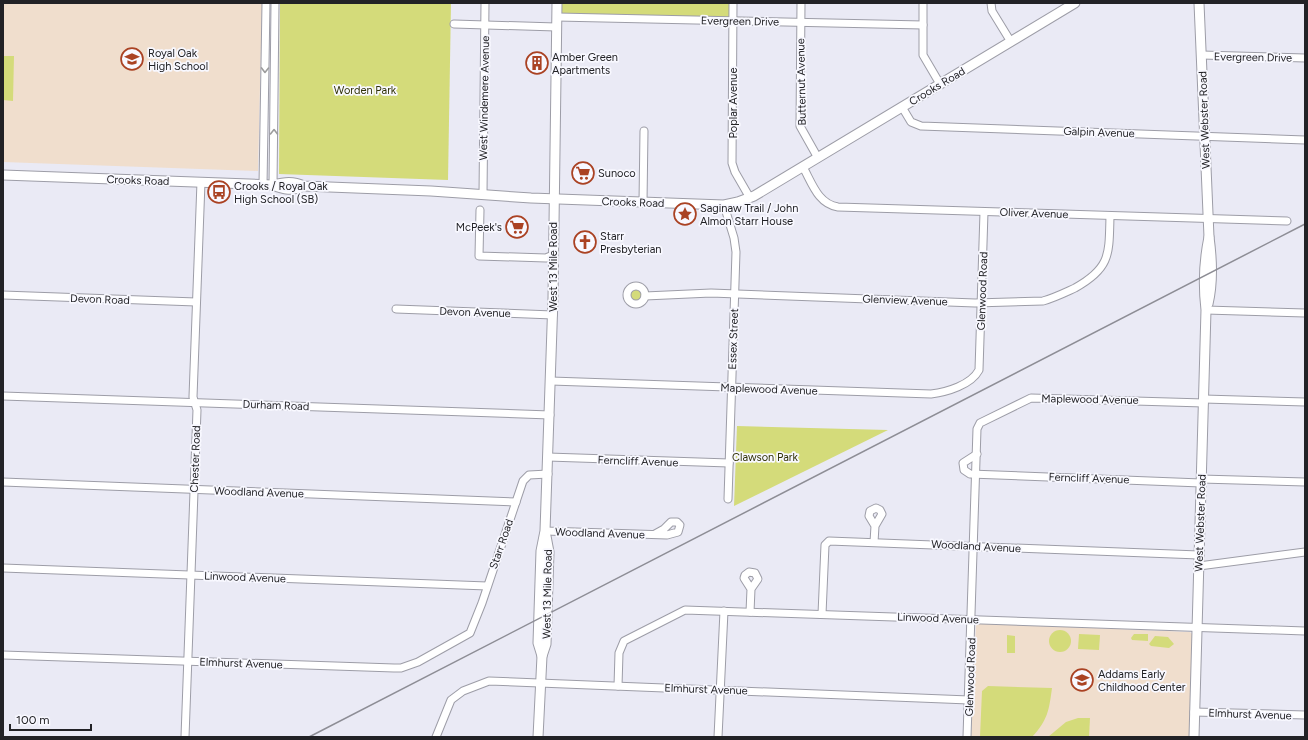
<svg xmlns="http://www.w3.org/2000/svg" width="1308" height="740" font-family="Figtree,sans-serif">
<rect width="100%" height="100%" fill="#eaeaf5"/>
<!-- education -->
<g fill="#f0decd">
<polygon points="3,3 262,3 258,171 3,162"/>
<polygon points="976,623 1190,632 1193,635 1189,737 971,737"/>
</g>
<!-- green -->
<g fill="#d4db7a">
<polygon points="280,3 451,3 448,180 279,174"/>
<polygon points="562,3 729,3 729,17 562,14"/>
<polygon points="3,56 14,56 13,101 3,100"/>
<circle cx="635" cy="295" r="6"/>
<polygon points="737,426 888,430 734,506"/>
<circle cx="1060" cy="641" r="11"/>
<polygon points="1079,634 1100,635 1099,650 1078,649"/>
<polygon points="1134,634 1148,634 1148,641 1132,640 1131,638"/>
<polygon points="1007,635 1015,636 1015,653 1007,653"/>
<polygon points="1155,636 1168,637 1174,644 1169,648 1151,646 1149,644"/>
<path d="M988 686 1052 688C1049 710 1048 720 1032 737H980L982 691Z"/>
<polygon points="1078,718 1090,718 1089,737 1048,737 1066,722"/>
</g>
<g fill="none" stroke-linecap="round" stroke-linejoin="round">
<!-- street casing -->
<g stroke="#9d9da7" stroke-width="9">
<g id="street">
<polyline points="733,3 732,163 735,172 750,198"/>
<polyline points="801,3 800,126 818,158"/>
<polyline points="923,3 923,55 940,84"/>
<polyline points="991,3 992,11 1011,42"/>
<polyline points="557,17 923,25"/>
<polyline points="454,24 556,27"/>
<polyline points="1202,55 1305,58"/>
<polyline points="902,107 911,122 921,126 1305,140"/>
<path d="M803 167C812 183 818 204 838 207L1287 221"/>
<polyline points="263,185 266,3"/>
<polyline points="273,185 275,3"/>
<polyline points="483,194 485,3"/>
<polyline points="643,202 644,131"/>
<polyline points="724,205 734,238 736,252 728,499"/>
<polyline points="480,210 479,256 546,258 553,255"/>
<circle cx="636" cy="295" r="9"/>
<polyline points="3,295 196,302"/>
<path d="M645 296 711 293 975 303 1043 301C1054 298 1064 293 1075 288 1111 268 1109 254 1110 216"/>
<polyline points="396,309 553,315"/>
<polyline points="1206,310 1305,313"/>
<path d="M551 381 931 394C947 392 971 385 979 370L984 212"/>
<polyline points="3,396 550,415"/>
<polyline points="1204,399 1305,402"/>
<polyline points="977,454 963,463 964,470 970,474 1201,483"/>
<polyline points="548,457 729,463"/>
<polyline points="1201,479 1305,482"/>
<polyline points="3,482 516,502"/>
<polyline points="545,531 667,535 678,532 680,525 677,522 671,522 664,529 655,534"/>
<polyline points="874,542 875,526 882,514 880,510 876,508 870,511 869,516 875,526"/>
<polyline points="1199,566 1305,552"/>
<polyline points="3,568 487,586"/>
<polyline points="750,612 751,589 758,579 755,573 749,572 745,575 744,578 751,589"/>
<polyline points="822,614 825,545 829,541 1199,555"/>
<polyline points="3,655 394,668 401,668 418,662 470,633 482,603 523,481 529,475 548,474"/>
<polyline points="618,686 619,653 624,641 685,610 1305,631"/>
<polyline points="1194,712 1305,715"/>
<polyline points="185,737 197,410 193,397 201,182"/>
<polyline points="436,737 451,700 463,691 489,681 969,700"/>
<polyline points="718,737 724,611"/>
<polyline points="967,737 977,429 980,423 1031,398 1204,403"/>
</g>
</g>
<!-- secondary casing -->
<g stroke="#9d9da7" stroke-width="11">
<g id="secondary">
<path d="M1199 3 1209 237C1212 259 1213 283 1208 304"/>
<path d="M3 175 273 185C285 182 293 181 304 186L431 191 531 198 724 205 738 202 754 196 1075 3"/>
<path d="M273 185C284 190 292 191 304 186"/>
<polyline points="542,656 538,643 541,551 545,531 553,298 557,3"/>
<polyline points="538,737 542,656 546,644 549,552 546,536"/>
<path d="M1194 737 1206 310C1203 285 1204 261 1209 237"/>
</g>
</g>
<!-- street -->
<use href="#street" stroke="#fff" stroke-width="7"/>
<!-- secondary -->
<use href="#secondary" stroke="#fff" stroke-width="9"/>
<!-- rail -->
<polyline stroke="#8d8d95" stroke-width="1.5" points="309,737 1305,224"/>
</g>
<!-- one-way arrows -->
<defs><path id="oneway-chevron" d="M-2-3.5L2.5 0L-2 3.5" fill="none" stroke-width="1.6" stroke-linecap="round" stroke-linejoin="round"/></defs>
<g stroke="#9c9c9d">
<use href="#oneway-chevron" transform="translate(265 70) rotate(91)"/>
<use href="#oneway-chevron" transform="translate(274 132) rotate(-89)"/>
</g>
<!-- icons -->
<defs>
<g id="school-ring" transform="scale(1.15)"><circle r="9.5" fill="#f8f8ff" stroke="#aa4223" stroke-width="1.5"/><path d="M0-5L7-2L0 1L-7-2ZM-4 1L0 2.5L4 1V4Q0 6-4 4Z" fill="#aa4223"/></g>
<g id="building-ring" transform="scale(1.15)"><circle r="9.5" fill="#f8f8ff" stroke="#aa4223" stroke-width="1.5"/><path d="M-4-6H4V6H1V3H-1V6H-4ZM-2.5-4.3h1.7v1.8h-1.7ZM.8-4.3h1.7v1.8H.8ZM-2.5-1h1.7V.8h-1.7ZM.8-1h1.7V.8H.8Z" fill="#aa4223"/></g>
<g id="supermarket-ring" transform="scale(1.15)"><circle r="9.5" fill="#f8f8ff" stroke="#aa4223" stroke-width="1.5"/><path d="M-6-5.5h2.5l.6 2H6L4.5 2H-2.5L-4.4-4H-6ZM-1.5 3.2a1.3 1.3 0 1 0 .1 0ZM3 3.2a1.3 1.3 0 1 0 .1 0Z" fill="#aa4223"/></g>
<g id="bus-ring" transform="scale(1.15)"><circle r="9.5" fill="#f8f8ff" stroke="#aa4223" stroke-width="1.5"/><path d="M-5-6H5V4H4V6H2V4H-2V6H-4V4H-5ZM-3.5-4V0h7V-4ZM-3.5 1.2v1.5H-2V1.2ZM2 1.2v1.5H3.5V1.2Z" fill="#aa4223"/></g>
<g id="sight-ring" transform="scale(1.15)"><circle r="9.5" fill="#f8f8ff" stroke="#aa4223" stroke-width="1.5"/><path d="M0-6L1.8-2.2L6-1.7L2.9 1.2L3.7 5.4L0 3.3L-3.7 5.4L-2.9 1.2L-6-1.7L-1.8-2.2Z" fill="#aa4223"/></g>
<g id="church-ring" transform="scale(1.15)"><circle r="9.5" fill="#f8f8ff" stroke="#aa4223" stroke-width="1.5"/><path d="M-1.2-6h2.4v3.5h3.3v2.4h-3.3V6h-2.4V-.1h-3.3v-2.4h3.3Z" fill="#aa4223"/></g>
</defs>
<g fill-rule="evenodd">
<use href="#school-ring" x="132" y="59"/>
<use href="#building-ring" x="537" y="63"/>
<use href="#supermarket-ring" x="583" y="173"/>
<use href="#bus-ring" x="219" y="192"/>
<use href="#sight-ring" x="685" y="214"/>
<use href="#supermarket-ring" x="517" y="227"/>
<use href="#church-ring" x="585" y="242"/>
<use href="#school-ring" x="1082" y="680"/>
</g>
<g text-anchor="middle" stroke-width="3.5" stroke-linejoin="round" paint-order="stroke">
<!-- street labels -->
<g font-size="11" fill="#222226" stroke="#f8f8ff">
<text transform="translate(740 21) rotate(1)" y="4">Evergreen Drive</text>
<text transform="translate(1253 57) rotate(1)" y="4">Evergreen Drive</text>
<text transform="translate(801 82) rotate(-91)" y="4">Butternut Avenue</text>
<text transform="translate(937 86) rotate(-31)" y="4">Crooks Road</text>
<text transform="translate(484 98) rotate(-89)" y="4">West Windemere Avenue</text>
<text transform="translate(733 103) rotate(-90)" y="4">Poplar Avenue</text>
<text transform="translate(1204 120) rotate(-92)" y="4">West Webster Road</text>
<text transform="translate(1099 132) rotate(2)" y="4">Galpin Avenue</text>
<text transform="translate(138 180) rotate(2)" y="4">Crooks Road</text>
<text transform="translate(633 202) rotate(2)" y="4">Crooks Road</text>
<text transform="translate(1034 213) rotate(2)" y="4">Oliver Avenue</text>
<text transform="translate(553 267) rotate(-90)" y="4">West 13 Mile Road</text>
<text transform="translate(982 291) rotate(-88)" y="4">Glenwood Road</text>
<text transform="translate(100 299) rotate(2)" y="4">Devon Road</text>
<text transform="translate(905 300) rotate(2)" y="4">Glenview Avenue</text>
<text transform="translate(475 312) rotate(2)" y="4">Devon Avenue</text>
<text transform="translate(733 339) rotate(-88)" y="4">Essex Street</text>
<text transform="translate(769 389) rotate(2)" y="4">Maplewood Avenue</text>
<text transform="translate(1090 399) rotate(1)" y="4">Maplewood Avenue</text>
<text transform="translate(276 405) rotate(2)" y="4">Durham Road</text>
<text transform="translate(195 459) rotate(-88)" y="4">Chester Road</text>
<text transform="translate(638 461) rotate(2)" y="4">Ferncliff Avenue</text>
<text transform="translate(1089 478) rotate(2)" y="4">Ferncliff Avenue</text>
<text transform="translate(259 492) rotate(2)" y="4">Woodland Avenue</text>
<text transform="translate(1200 523) rotate(-88)" y="4">West Webster Road</text>
<text transform="translate(600 533) rotate(2)" y="4">Woodland Avenue</text>
<text transform="translate(501 544) rotate(-71)" y="4">Starr Road</text>
<text transform="translate(976 546) rotate(3)" y="4">Woodland Avenue</text>
<text transform="translate(245 577) rotate(2)" y="4">Linwood Avenue</text>
<text transform="translate(547 594) rotate(-89)" y="4">West 13 Mile Road</text>
<text transform="translate(938 618) rotate(2)" y="4">Linwood Avenue</text>
<text transform="translate(241 663) rotate(2)" y="4">Elmhurst Avenue</text>
<text transform="translate(970 677) rotate(-88)" y="4">Glenwood Road</text>
<text transform="translate(706 689) rotate(2)" y="4">Elmhurst Avenue</text>
<text transform="translate(1250 714) rotate(2)" y="4">Elmhurst Avenue</text>
</g>
<!-- poi labels -->
<g font-size="11" fill="#222226" stroke="#f8f8ff" text-anchor="start">
<text x="148" y="57">Royal Oak<tspan x="148" dy="13">High School</tspan></text>
<text x="552" y="61">Amber Green<tspan x="552" dy="13">Apartments</tspan></text>
<text x="598" y="177">Sunoco</text>
<text x="234" y="190">Crooks / Royal Oak<tspan x="234" dy="13">High School (SB)</tspan></text>
<text x="700" y="212">Saginaw Trail / John<tspan x="700" dy="13">Almon Starr House</tspan></text>
<text x="502" y="231" text-anchor="end">McPeek's</text>
<text x="600" y="240">Starr<tspan x="600" dy="13">Presbyterian</tspan></text>
<text x="1098" y="678">Addams Early<tspan x="1098" dy="13">Childhood Center</tspan></text>
</g>
<!-- park labels -->
<g font-size="11" fill="#313207" stroke="#f8f8ff">
<text x="365" y="94">Worden Park</text>
<text x="765" y="461">Clawson Park</text>
</g>
</g>
<!-- border -->
<rect width="1308" height="740" fill="none" stroke="#222226" stroke-width="8"/>
<!-- scale -->
<path d="M10 724v6h81v-6" fill="none" stroke="#222226" stroke-width="2"/>
<text x="16" y="724" font-size="12" fill="#222226" stroke="#f8f8ff" stroke-width="3" paint-order="stroke">100 m</text>
</svg>
